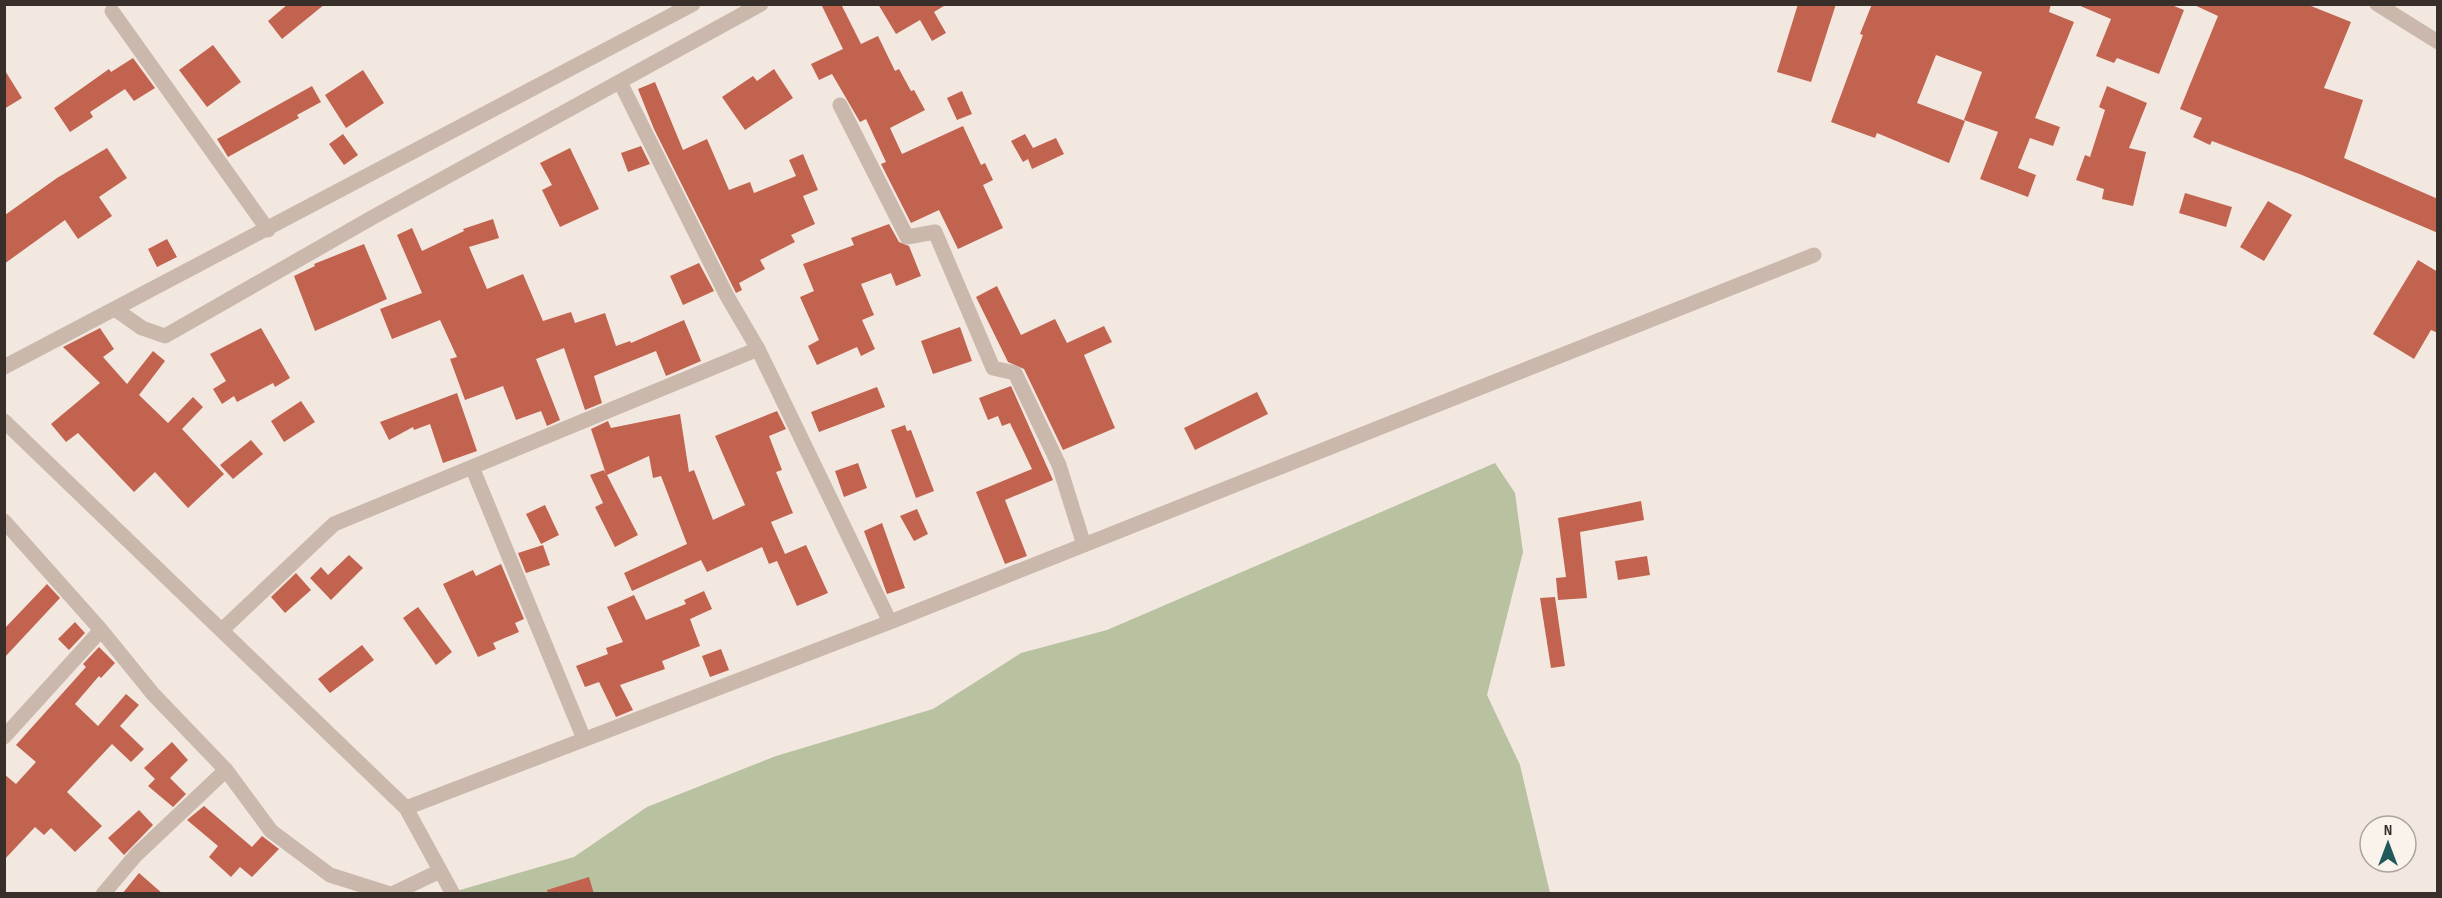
<svg xmlns="http://www.w3.org/2000/svg" width="2442" height="898" font-family="'Sofia Sans Condensed',sans-serif">
  <rect width="100%" height="100%" fill="#f2e8e0"/>
  <path fill="#b8c1a0" d="M 1495,463 L 1515,493 L 1523,552 L 1487,695 L 1520,765 L 1550,893 L 453,892 L 574,857 L 647,807 L 776,756 L 933,709 L 1021,653 L 1107,630 Z"/>
  <path fill="#c1634f" d="M 288,4 L 325,4 L 282,39 L 268,21 Z
    M 821,4 L 841,4 L 861,44 L 878,36 L 895,71 L 899,69 L 911,91 L 914,90 L 925,110 L 890,128 L 902,154 L 963,126 L 981,165 L 985,163 L 993,180 L 983,185 L 1003,228 L 958,249 L 939,210 L 911,223 L 881,164 L 886,162 L 866,119 L 860,122 L 832,74 L 819,80 L 811,64 L 843,49 Z
    M 878,4 L 947,4 L 934,12 L 946,33 L 932,41 L 920,20 L 896,34 Z
    M 1798,4 L 1836,4 L 1811,82 L 1777,72 Z
    M 1872,4 L 2051,4 L 2049,12 L 2074,22 L 2035,118 L 2060,127 L 2053,146 L 2030,138 L 2018,168 L 2036,175 L 2028,197 L 1980,179 L 1998,132 L 1964,120 L 1982,72 L 1936,55 L 1917,103 L 1965,121 L 1949,163 L 1877,133 L 1875,138 L 1831,122 L 1863,35 L 1860,34 Z
    M 2169,4 L 2184,10 L 2159,74 L 2117,58 L 2114,63 L 2096,56 L 2111,19 L 2078,5 Z
    M 2192,4 L 2306,4 L 2351,22 L 2324,88 L 2363,100 L 2344,158 L 2438,199 L 2438,233 L 2302,175 L 2212,141 L 2210,145 L 2193,137 L 2202,118 L 2180,109 L 2218,16 Z
    M 213,45 L 241,82 L 207,107 L 179,70 Z
    M 133,58 L 155,88 L 134,101 L 125,89 L 90,112 L 93,117 L 70,132 L 54,108 L 109,69 L 111,72 Z
    M 4,69 L 22,98 L 4,109 Z
    M 774,69 L 793,98 L 745,130 L 722,97 L 753,76 L 757,81 Z
    M 363,70 L 384,103 L 346,128 L 325,95 Z
    M 655,82 L 683,150 L 707,139 L 729,190 L 750,182 L 754,193 L 796,176 L 789,160 L 803,154 L 818,190 L 803,196 L 815,224 L 791,235 L 795,242 L 760,260 L 765,269 L 739,283 L 742,290 L 736,293 L 654,129 L 638,89 Z
    M 312,86 L 321,102 L 297,115 L 299,118 L 228,157 L 217,139 Z
    M 2107,86 L 2147,103 L 2129,148 L 2146,152 L 2133,206 L 2102,199 L 2104,189 L 2076,180 L 2085,155 L 2090,157 L 2105,110 L 2099,107 Z
    M 962,91 L 972,114 L 957,120 L 947,98 Z
    M 343,134 L 358,155 L 344,165 L 329,144 Z
    M 1025,134 L 1033,148 L 1056,138 L 1064,154 L 1032,169 L 1028,159 L 1023,162 L 1011,141 Z
    M 641,146 L 650,164 L 628,172 L 621,153 Z
    M 107,148 L 127,178 L 99,197 L 112,216 L 78,239 L 65,220 L 4,264 L 5,215 L 57,178 Z
    M 570,148 L 599,209 L 560,227 L 542,190 L 552,185 L 540,163 Z
    M 2185,193 L 2232,207 L 2226,227 L 2179,213 Z
    M 2268,201 L 2292,215 L 2264,261 L 2240,247 Z
    M 493,219 L 499,238 L 469,247 L 487,289 L 523,274 L 543,321 L 571,312 L 575,323 L 605,313 L 616,346 L 630,341 L 631,343 L 684,320 L 701,361 L 666,376 L 656,351 L 594,376 L 602,403 L 585,410 L 564,348 L 536,359 L 560,420 L 547,426 L 541,411 L 516,420 L 503,386 L 465,400 L 450,359 L 457,357 L 440,320 L 392,339 L 380,309 L 422,293 L 397,235 L 412,228 L 422,251 L 464,231 L 463,229 Z
    M 889,224 L 899,242 L 909,246 L 921,276 L 896,286 L 891,273 L 861,284 L 874,315 L 862,320 L 875,349 L 861,356 L 857,347 L 817,365 L 808,346 L 819,340 L 800,297 L 814,291 L 803,264 L 854,245 L 851,238 Z
    M 167,239 L 177,257 L 157,267 L 148,249 Z
    M 364,244 L 387,299 L 315,331 L 294,276 L 315,266 L 314,264 Z
    M 2418,260 L 2438,272 L 2438,333 L 2431,330 L 2414,359 L 2373,334 Z
    M 699,263 L 714,291 L 683,305 L 670,276 Z
    M 997,286 L 1021,335 L 1055,319 L 1067,343 L 1104,326 L 1112,342 L 1084,355 L 1115,428 L 1063,450 L 1024,369 L 1008,362 L 976,297 Z
    M 960,327 L 972,361 L 933,374 L 921,341 Z
    M 100,328 L 114,349 L 103,357 L 127,384 L 153,351 L 165,361 L 139,395 L 168,423 L 193,397 L 203,407 L 182,429 L 224,474 L 188,508 L 155,472 L 134,492 L 78,433 L 66,442 L 51,424 L 100,383 L 63,347 Z
    M 261,328 L 290,378 L 275,387 L 273,383 L 237,402 L 234,396 L 222,404 L 213,389 L 226,381 L 210,354 Z
    M 1011,386 L 1053,480 L 1005,500 L 1027,556 L 1005,564 L 976,492 L 1032,469 L 1010,423 L 1002,426 L 998,416 L 988,420 L 979,398 Z
    M 877,387 L 885,407 L 819,432 L 811,412 Z
    M 1257,392 L 1268,414 L 1195,450 L 1184,428 Z
    M 457,393 L 477,451 L 443,463 L 430,424 L 414,430 L 413,427 L 389,440 L 380,422 Z
    M 301,401 L 315,422 L 284,442 L 271,421 Z
    M 777,411 L 786,429 L 769,436 L 782,470 L 776,472 L 793,513 L 771,522 L 785,554 L 806,545 L 828,593 L 797,606 L 777,561 L 769,564 L 762,547 L 707,572 L 701,560 L 632,591 L 624,573 L 687,544 L 661,476 L 653,478 L 649,456 L 607,475 L 638,535 L 615,547 L 595,507 L 603,503 L 590,475 L 604,470 L 606,474 L 591,429 L 608,421 L 611,428 L 680,414 L 689,472 L 694,470 L 713,520 L 745,505 L 715,436 Z
    M 905,425 L 907,431 L 911,430 L 934,491 L 916,498 L 891,430 Z
    M 251,440 L 263,454 L 233,479 L 220,465 Z
    M 858,463 L 867,488 L 844,497 L 835,471 Z
    M 1641,501 L 1644,520 L 1580,532 L 1587,598 L 1558,600 L 1556,578 L 1566,577 L 1558,518 Z
    M 545,505 L 559,535 L 541,544 L 526,514 Z
    M 917,509 L 928,534 L 914,541 L 900,516 Z
    M 882,523 L 905,588 L 887,594 L 864,531 Z
    M 543,545 L 550,565 L 526,573 L 518,553 Z
    M 349,555 L 363,568 L 331,600 L 310,578 L 321,567 L 328,575 Z
    M 1647,556 L 1650,575 L 1618,580 L 1615,561 Z
    M 501,564 L 524,619 L 515,623 L 519,632 L 493,643 L 496,649 L 478,657 L 443,584 L 473,570 L 476,576 Z
    M 296,573 L 311,590 L 285,613 L 271,597 Z
    M 47,584 L 60,598 L 4,658 L 4,629 Z
    M 704,591 L 712,609 L 690,619 L 700,646 L 662,661 L 665,669 L 620,685 L 633,710 L 616,717 L 599,682 L 585,687 L 576,666 L 608,654 L 606,648 L 623,642 L 607,607 L 634,595 L 646,620 L 686,604 L 684,600 Z
    M 1555,597 L 1565,666 L 1551,668 L 1540,598 Z
    M 418,607 L 452,652 L 436,665 L 403,618 Z
    M 75,622 L 85,633 L 69,650 L 58,639 Z
    M 362,645 L 374,660 L 330,693 L 318,679 Z
    M 99,647 L 115,663 L 101,678 L 99,676 L 75,704 L 98,726 L 126,694 L 139,705 L 120,726 L 144,749 L 131,762 L 112,744 L 67,792 L 102,826 L 75,852 L 51,828 L 44,835 L 35,827 L 4,860 L 4,774 L 16,784 L 36,762 L 16,745 L 86,667 L 83,664 Z
    M 721,649 L 729,670 L 710,677 L 702,656 Z
    M 172,742 L 188,760 L 170,778 L 186,794 L 173,807 L 148,786 L 155,779 L 144,768 Z
    M 204,806 L 252,847 L 262,836 L 279,849 L 252,877 L 240,867 L 231,877 L 209,857 L 218,846 L 187,820 Z
    M 139,810 L 153,825 L 124,855 L 108,838 Z
    M 139,873 L 163,894 L 122,894 Z
    M 589,877 L 594,894 L 548,894 L 547,890 Z"/>
  <g fill="none" stroke-linecap="round" stroke-linejoin="round">
    <path stroke="#cab8ac" stroke-width="15" d="M 2377,4 L 2438,42
      M 112,11 L 268,230
      M 620,82 L 727,296 L 758,349 L 890,622
      M 840,105 L 907,237 L 935,232 L 993,368 L 1015,373 L 1059,465 L 1084,545
      M 115,309 L 142,328 L 165,336 L 375,216 L 761,4
      M 4,367 L 693,4
      M 4,421 L 406,808 L 453,894
      M 472,467 L 584,739
      M 4,521 L 101,630 L 153,694 L 226,770 L 271,831 L 330,875 L 390,894
      M 223,629 L 334,524 L 758,349
      M 4,737 L 101,630
      M 406,808 L 890,622 L 1814,255
      M 103,894 L 136,855 L 226,770
      M 392,894 L 440,871"/>
  </g>
  <rect width="2442" height="898" fill="none" stroke="#382e2a" stroke-width="12"/>
  <g transform="translate(2388 844)"><circle r="28" fill="#faf3ec" stroke="#aca49e" stroke-width="1.5"/>
  <path d="M0-4.5L10 22L0 15L-10 22Z" fill="#215859"/>
  <text y="-9" font-size="16" font-weight="bold" text-anchor="middle" fill="#382e2a">N</text>
  </g>
</svg>
